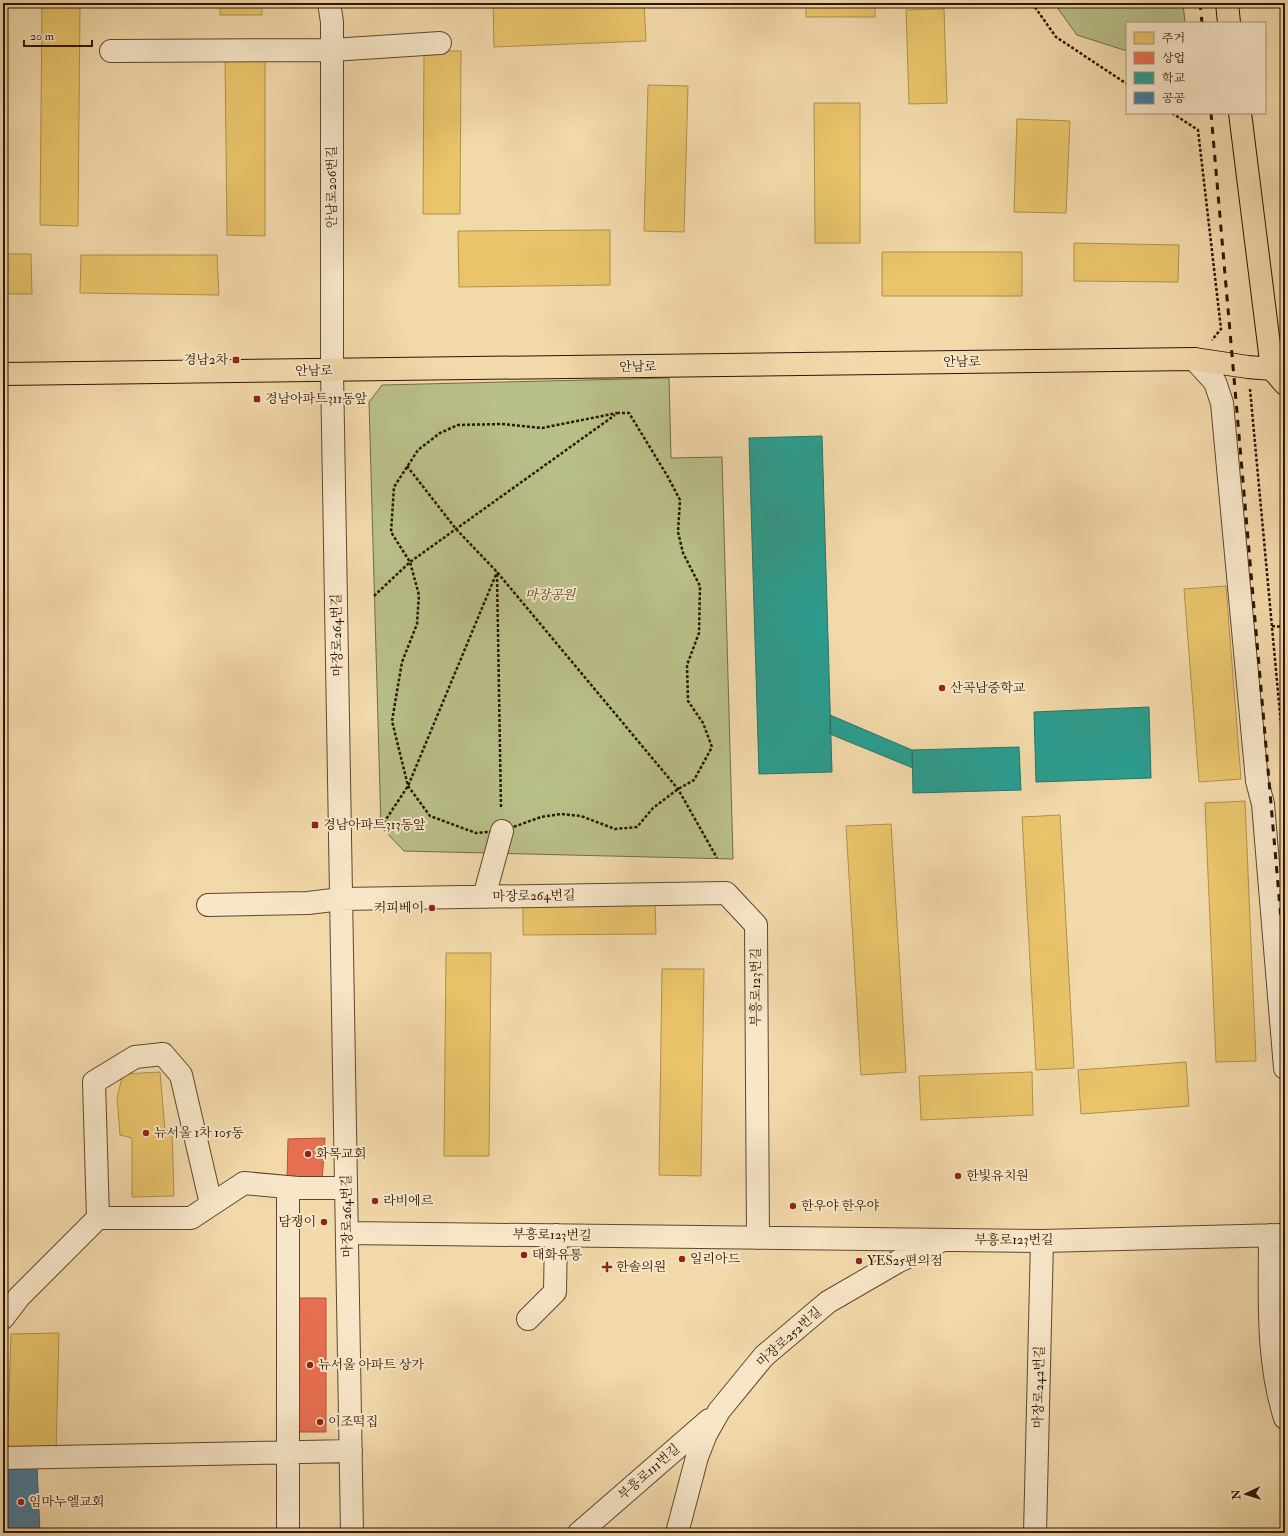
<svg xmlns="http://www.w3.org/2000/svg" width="1288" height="1536" font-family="'IM FELL Double Pica','Noto Serif KR',serif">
  <rect width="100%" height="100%" fill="#f2d9aa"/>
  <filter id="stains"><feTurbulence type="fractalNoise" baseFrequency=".005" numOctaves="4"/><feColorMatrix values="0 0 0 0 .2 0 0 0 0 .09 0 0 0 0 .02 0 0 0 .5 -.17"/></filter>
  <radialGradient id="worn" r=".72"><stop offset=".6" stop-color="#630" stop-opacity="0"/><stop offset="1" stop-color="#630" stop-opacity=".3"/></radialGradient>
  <path fill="#b9bf89" stroke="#746a46" d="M 1054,3 L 1183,3 L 1185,23 L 1127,23 L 1127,51 L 1077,35 Z
    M 669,378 L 671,458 L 722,457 L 733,859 L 404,851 L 381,827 L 369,402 L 382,385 Z"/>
  <path fill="#e9c46a" stroke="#b1904b" d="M 42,3 L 80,3 L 78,226 L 40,225 Z
    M 220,3 L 262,3 L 262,15 L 220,15 Z
    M 493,3 L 644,3 L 646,41 L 494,47 Z
    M 806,3 L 875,3 L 875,17 L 806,17 Z
    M 944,9 L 947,103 L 909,104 L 906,10 Z
    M 424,51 L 461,51 L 460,214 L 423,214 Z
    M 265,56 L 265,236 L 227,235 L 225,57 Z
    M 648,85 L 688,86 L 684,232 L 644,231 Z
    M 814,103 L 860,103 L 860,243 L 815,243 Z
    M 1017,119 L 1070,121 L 1066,213 L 1014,212 Z
    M 610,230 L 610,285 L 459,287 L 458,231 Z
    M 1074,243 L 1179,245 L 1178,282 L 1074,281 Z
    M 882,252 L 1022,252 L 1022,296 L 882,296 Z
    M 3,254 L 31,254 L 32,294 L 3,294 Z
    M 81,255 L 217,255 L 219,295 L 80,293 Z
    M 1226,586 L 1241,779 L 1199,782 L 1184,589 Z
    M 1245,801 L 1256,1061 L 1216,1062 L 1205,803 Z
    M 1060,815 L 1074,1068 L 1036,1070 L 1022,817 Z
    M 891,824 L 906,1072 L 861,1075 L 846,826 Z
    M 523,900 L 655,900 L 656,934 L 523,935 Z
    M 446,953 L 491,953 L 489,1156 L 444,1156 Z
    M 662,969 L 704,969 L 701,1176 L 659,1175 Z
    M 1186,1062 L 1189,1106 L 1081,1114 L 1078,1070 Z
    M 160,1072 L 165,1130 L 172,1131 L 174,1196 L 132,1197 L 132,1138 L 120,1135 L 117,1097 L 123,1074 Z
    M 1032,1072 L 1033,1115 L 921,1120 L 919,1076 Z
    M 59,1333 L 56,1452 L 7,1457 L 11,1334 Z"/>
  <path fill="#e76f51" stroke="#b05439" d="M 325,1138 L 322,1182 L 287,1181 L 288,1139 Z
    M 293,1298 L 326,1298 L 326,1432 L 294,1432 Z"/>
  <path fill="#2a9d8f" stroke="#2b7465" d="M 822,436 L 832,772 L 759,774 L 749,438 Z
    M 1149,707 L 1151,778 L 1036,782 L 1034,712 Z
    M 830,715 L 912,750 L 913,768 L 830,734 Z
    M 1019,747 L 1021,790 L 913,793 L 912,750 Z"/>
  <path fill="#457b9d" stroke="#3e5d6e" d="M 37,1466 L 40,1533 L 3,1533 L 3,1471 Z"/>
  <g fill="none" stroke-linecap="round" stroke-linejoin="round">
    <g stroke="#5f472c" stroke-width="24">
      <path id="minor" d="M 329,3 L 332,22 L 332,371 L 352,1533
        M 111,51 L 332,50 L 440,43
        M 1194,359 L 1215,382 L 1222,403 L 1257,781 L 1263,804 L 1285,1068
        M 484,897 L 502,831
        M 208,905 L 308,903 L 341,899 L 726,893 L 756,925 L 758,1238
        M 98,1218 L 94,1082 L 135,1057 L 163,1054 L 181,1075 L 211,1204
        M 347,1233 L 1042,1241 L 1285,1235
        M 1270,1235 C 1270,1295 1266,1359 1285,1418
        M 3,1318 L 19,1297 L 98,1218 L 191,1218 L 244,1183 L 298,1188 L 346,1188
        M 528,1319 L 555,1292 L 556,1235
        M 3,1458 L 351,1451
        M 288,1533 L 288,1187
        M 579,1533 L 709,1420
        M 677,1533 L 697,1457 L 706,1434 L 719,1411 L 764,1356 L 828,1302 L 897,1262 L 939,1242
        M 1035,1533 L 1042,1241"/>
    </g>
    <g stroke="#2e1602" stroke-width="24">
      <path id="major" d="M 1227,3 L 1229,23
        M 1240,113 L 1272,369
        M 1272,369 L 1285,384
        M 3,374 L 1194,359 L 1248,367 L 1272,369"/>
    </g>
    <path stroke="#2e1602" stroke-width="2.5" stroke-dasharray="3 2" stroke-linecap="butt" d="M 1032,3 L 1056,37 L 1127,84
      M 1172,113 L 1198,130 L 1221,329 L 1212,340
      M 1250,389 L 1285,768
      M 617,413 L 629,413 L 668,477 L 680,500 L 678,532 L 683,553 L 700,586 L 699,633 L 687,665 L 688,701 L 703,723 L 712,747 L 694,780 L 678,789 L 653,808 L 637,827 L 615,829 L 581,816 L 561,814 L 541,817 L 502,831 L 476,833 L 430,816 L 408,786 L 392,721 L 402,662 L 417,624 L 419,595 L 410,562 L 391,532 L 394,487 L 418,450 L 440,433 L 458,425 L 502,424 L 542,428 Z
      M 407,466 L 456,529 L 497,572 L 678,789 L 717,858
      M 497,574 L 501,809
      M 374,596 L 410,562 L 615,415
      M 1272,626 L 1285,627
      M 381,827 L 408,786 L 497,572"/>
    <use href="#minor" stroke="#f7e6c8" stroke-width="22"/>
    <use href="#major" stroke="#f2d9aa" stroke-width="22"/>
    <path stroke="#2e1602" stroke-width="3" stroke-dasharray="7 7" stroke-linecap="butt" d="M 1200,3 L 1202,23
      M 1211,113 L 1285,965"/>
  </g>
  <g fill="#8f2418" stroke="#f7e6c8" stroke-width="1.5">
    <rect x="232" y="356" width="8" height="8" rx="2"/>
    <rect x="253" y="395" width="8" height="8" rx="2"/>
    <circle cx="942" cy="688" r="4"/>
    <rect x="311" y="821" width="8" height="8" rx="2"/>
    <circle cx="432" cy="908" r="4"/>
    <circle cx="146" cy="1133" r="4"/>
    <circle cx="308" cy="1154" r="4"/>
    <circle cx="958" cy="1176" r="4"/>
    <circle cx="375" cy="1201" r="4"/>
    <circle cx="793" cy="1206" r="4"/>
    <circle cx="324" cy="1222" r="4"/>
    <circle cx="524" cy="1255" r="4"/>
    <circle cx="682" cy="1259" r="4"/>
    <circle cx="859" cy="1261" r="4"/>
    <path d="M605 1261h4v4h4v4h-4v4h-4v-4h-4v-4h4z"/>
    <circle cx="310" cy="1365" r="4"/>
    <circle cx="320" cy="1422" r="4"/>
    <circle cx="21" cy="1502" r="4"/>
  </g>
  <g text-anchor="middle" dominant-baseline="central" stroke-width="4" stroke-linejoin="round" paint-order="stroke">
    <g font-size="13" fill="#2e1602" stroke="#f7e6c8">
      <text transform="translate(332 187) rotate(-90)">안남로206번길</text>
      <text transform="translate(962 362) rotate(-1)">안남로</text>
      <text transform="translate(638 367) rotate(-1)">안남로</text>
      <text transform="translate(314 371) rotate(-1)">안남로</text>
      <text transform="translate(337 635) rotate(-91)">마장로264번길</text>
      <text transform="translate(534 896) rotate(-1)">마장로264번길</text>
      <text transform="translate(756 987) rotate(-90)">부흥로123번길</text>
      <text transform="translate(347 1216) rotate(-91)">마장로264번길</text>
      <text transform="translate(552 1235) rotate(1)">부흥로123번길</text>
      <text x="1014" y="1240">부흥로123번길</text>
      <text transform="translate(789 1337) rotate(-42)">마장로252번길</text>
      <text transform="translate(1039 1387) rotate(-89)">마장로242번길</text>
      <text transform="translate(649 1472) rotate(-41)">부흥로111번길</text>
    </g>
    <g font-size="13" fill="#2e1602" stroke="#f7e6c8" text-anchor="start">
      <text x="228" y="360" text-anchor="end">경남2차</text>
      <text x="265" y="399">경남아파트311동앞</text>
      <text x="950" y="688">산곡남중학교</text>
      <text x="323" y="825">경남아파트313동앞</text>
      <text x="424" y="908" text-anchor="end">커피베이</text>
      <text x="154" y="1133">뉴서울 1차 105동</text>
      <text x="316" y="1154">화목교회</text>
      <text x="966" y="1176">한빛유치원</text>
      <text x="383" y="1201">라비에르</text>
      <text x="801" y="1206">한우야 한우야</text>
      <text x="316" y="1222" text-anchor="end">담쟁이</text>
      <text x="532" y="1255">태화유통</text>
      <text x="690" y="1259">일리아드</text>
      <text x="867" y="1261">YES25편의점</text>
      <text x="616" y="1267">한솔의원</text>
      <text x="318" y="1365">뉴서울 아파트 상가</text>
      <text x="328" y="1422">이조떡집</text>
      <text x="29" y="1502">임마누엘교회</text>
    </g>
    <g font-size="13" font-style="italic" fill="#58492a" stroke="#f7e6c8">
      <text x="550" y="595">마장공원</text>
    </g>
  </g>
  <rect width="1288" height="1536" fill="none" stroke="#f2d9aa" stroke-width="16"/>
  <rect x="4" y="4" width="1280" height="1528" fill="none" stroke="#2e1602" stroke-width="2"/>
  <rect x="8" y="8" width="1272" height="1520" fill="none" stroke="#2e1602"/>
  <rect x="1126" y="22" width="140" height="92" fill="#f7e6c8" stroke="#a79379"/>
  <rect x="1134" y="32" width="20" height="12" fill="#e9c46a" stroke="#a79379"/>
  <text x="1162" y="42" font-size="12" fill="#2e1602">주거</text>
  <rect x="1134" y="52" width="20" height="12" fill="#e76f51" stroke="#a79379"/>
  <text x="1162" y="62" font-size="12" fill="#2e1602">상업</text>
  <rect x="1134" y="72" width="20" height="12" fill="#2a9d8f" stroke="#a79379"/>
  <text x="1162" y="82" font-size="12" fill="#2e1602">학교</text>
  <rect x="1134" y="92" width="20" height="12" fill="#457b9d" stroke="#a79379"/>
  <text x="1162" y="102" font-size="12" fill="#2e1602">공공</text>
  <g transform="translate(1246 1494) rotate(266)" stroke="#f7e6c8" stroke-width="3" paint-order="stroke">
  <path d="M0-3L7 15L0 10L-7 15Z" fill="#2e1602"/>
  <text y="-6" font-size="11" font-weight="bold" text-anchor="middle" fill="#2e1602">N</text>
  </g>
  <path d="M24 40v6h68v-6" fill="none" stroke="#2e1602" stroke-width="2"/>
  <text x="30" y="40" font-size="12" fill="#2e1602" stroke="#f7e6c8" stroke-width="3" paint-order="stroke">20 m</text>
  <rect width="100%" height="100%" filter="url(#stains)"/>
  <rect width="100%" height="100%" fill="url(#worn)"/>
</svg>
